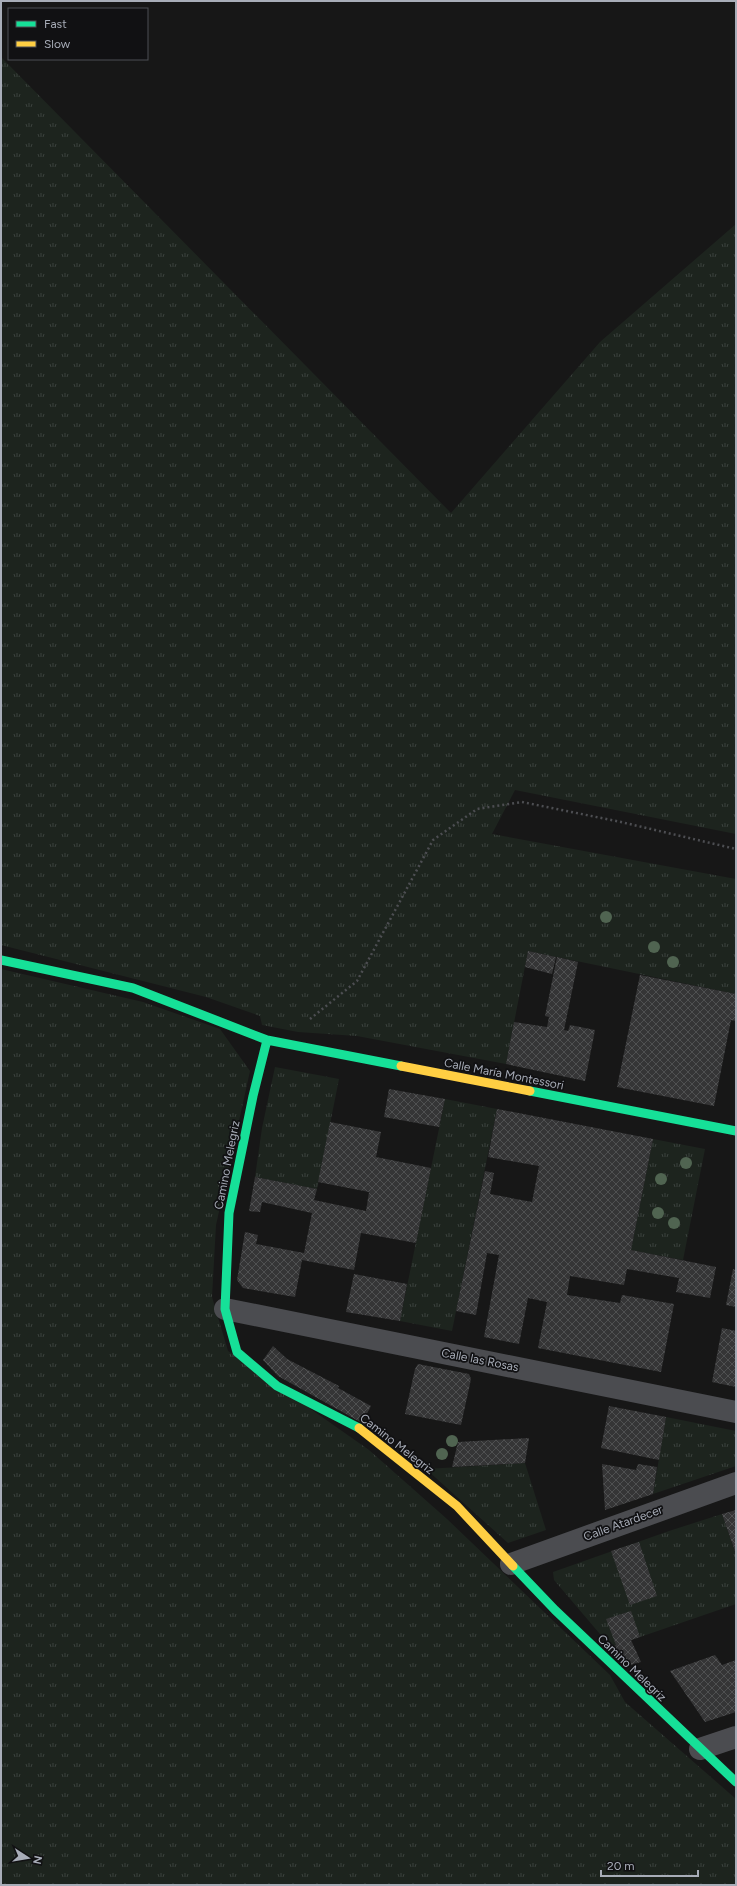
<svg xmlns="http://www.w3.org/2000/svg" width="737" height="1886" font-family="Figtree,sans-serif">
  <defs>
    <pattern id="grass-tufts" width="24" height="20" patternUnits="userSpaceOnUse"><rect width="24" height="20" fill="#1d241e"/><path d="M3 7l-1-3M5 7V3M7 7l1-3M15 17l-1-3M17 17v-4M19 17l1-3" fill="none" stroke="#3b413d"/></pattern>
    <pattern id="building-cross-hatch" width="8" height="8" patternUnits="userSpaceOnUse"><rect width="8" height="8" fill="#353536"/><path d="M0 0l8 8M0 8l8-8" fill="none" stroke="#4f5051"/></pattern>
  </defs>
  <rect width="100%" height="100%" fill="#171717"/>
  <path fill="url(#grass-tufts)" d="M 1,57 L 451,513 L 600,342 L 736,224 L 736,834 L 515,790 L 492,834 L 736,879 L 736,994 L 528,951 L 506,1064 L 357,1036 L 298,1032 L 262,1025 L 260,1016 L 206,997 L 1,945 Z
    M 1,969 L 143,1002 L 220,1029 L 250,1071 L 216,1225 L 212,1297 L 228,1351 L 369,1450 L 447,1519 L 610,1675 L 625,1702 L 736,1799 L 736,1885 L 1,1885 Z
    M 275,1067 L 339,1079 L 317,1189 L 255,1177 L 262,1128 Z
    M 445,1099 L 497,1109 L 452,1331 L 400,1321 Z
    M 653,1139 L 705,1149 L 683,1260 L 631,1250 Z
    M 666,1417 L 736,1431 L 736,1466 L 653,1494 Z
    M 525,1463 L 546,1530 L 508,1543 L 426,1469 Z
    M 722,1514 L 736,1555 L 736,1604 L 611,1647 L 554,1580 L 553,1572 L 669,1531 Z"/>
  <path fill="url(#building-cross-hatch)" d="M 528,951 L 556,957 L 552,974 L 525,967 Z
    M 557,957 L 578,962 L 564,1030 L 568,1031 L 570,1025 L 595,1030 L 585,1081 L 506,1064 L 514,1022 L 547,1027 L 549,1017 L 545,1016 Z
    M 640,975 L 736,994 L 736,1021 L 731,1020 L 714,1106 L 617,1087 Z
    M 389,1089 L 445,1099 L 439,1127 L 384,1117 Z
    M 497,1109 L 653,1139 L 631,1250 L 716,1267 L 710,1298 L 676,1292 L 679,1278 L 627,1269 L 624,1285 L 570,1276 L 567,1295 L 620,1303 L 622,1295 L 674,1304 L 661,1372 L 538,1348 L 547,1302 L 528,1298 L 519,1344 L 484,1337 L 499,1255 L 487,1253 L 476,1315 L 456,1311 L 485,1171 L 494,1173 L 490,1194 L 532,1202 L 539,1166 L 488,1157 Z
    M 330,1122 L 381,1132 L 376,1157 L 431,1168 L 416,1243 L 361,1233 L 354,1270 L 302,1260 L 295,1297 L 243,1288 L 237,1280 L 245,1232 L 258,1235 L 256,1244 L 304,1253 L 312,1213 L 262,1202 L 260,1212 L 249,1211 L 255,1177 L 317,1189 L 314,1200 L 366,1211 L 369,1192 L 318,1182 Z
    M 733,1269 L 736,1270 L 736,1307 L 726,1305 Z
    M 354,1274 L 407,1284 L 400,1321 L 346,1312 Z
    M 722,1328 L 736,1331 L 736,1387 L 712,1382 Z
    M 273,1346 L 287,1359 L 339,1386 L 338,1388 L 371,1406 L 362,1423 L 278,1376 L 263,1360 Z
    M 418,1364 L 469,1374 L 471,1379 L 461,1425 L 405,1414 L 415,1369 Z
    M 609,1406 L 666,1417 L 659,1460 L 601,1448 Z
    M 529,1438 L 525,1463 L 452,1467 L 458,1442 Z
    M 602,1464 L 636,1470 L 638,1464 L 657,1467 L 653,1494 L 605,1510 Z
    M 736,1510 L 736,1554 L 722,1514 Z
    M 639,1542 L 657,1596 L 630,1605 L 611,1551 Z
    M 631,1611 L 640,1637 L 631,1640 L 641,1662 L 630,1665 L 611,1647 L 616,1645 L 606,1619 Z
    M 715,1655 L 722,1665 L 736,1660 L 736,1712 L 705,1722 L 670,1671 Z"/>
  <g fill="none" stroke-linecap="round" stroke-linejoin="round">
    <path stroke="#4d4e52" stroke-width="2.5" stroke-dasharray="2 3" stroke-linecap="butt" d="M 310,1019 L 357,981 L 433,840 L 477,809 L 522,802 L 621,822 L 736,849"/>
    <path stroke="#4b4c50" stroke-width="22" d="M 225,1309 L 736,1412
      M 511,1564 L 736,1483
      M 700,1749 L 736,1737"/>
    <path stroke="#16e098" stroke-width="9" d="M 1,960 L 133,988 L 267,1040 L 401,1066
      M 267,1040 L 253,1096 L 229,1213 L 225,1309 L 237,1352 L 277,1386 L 359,1428
      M 530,1091 L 736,1131
      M 513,1566 L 555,1610 L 736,1782"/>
    <path stroke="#ffcf43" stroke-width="9" d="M 401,1066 L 530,1091
      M 359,1428 L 457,1506 L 513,1566"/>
  </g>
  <g fill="#506451">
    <circle cx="606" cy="917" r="6"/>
    <circle cx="654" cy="947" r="6"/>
    <circle cx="673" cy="962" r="6"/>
    <circle cx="686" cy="1163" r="6"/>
    <circle cx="661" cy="1179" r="6"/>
    <circle cx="658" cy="1213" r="6"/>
    <circle cx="674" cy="1223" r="6"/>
    <circle cx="452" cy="1441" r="6"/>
    <circle cx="442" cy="1454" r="6"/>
  </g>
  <g text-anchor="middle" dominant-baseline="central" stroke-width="3.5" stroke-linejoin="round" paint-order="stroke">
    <g font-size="12" fill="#a8adb8" stroke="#111113">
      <text transform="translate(504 1074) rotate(11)">Calle María Montessori</text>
      <text transform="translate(227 1165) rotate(-79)">Camino Melegriz</text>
      <text transform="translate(480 1360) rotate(11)">Calle las Rosas</text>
      <text transform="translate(397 1444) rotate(38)">Camino Melegriz</text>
      <text transform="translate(623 1523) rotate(-20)">Calle Atardecer</text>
      <text transform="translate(632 1668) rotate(44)">Camino Melegriz</text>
    </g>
  </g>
  <rect width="737" height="1886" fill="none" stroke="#a8adb8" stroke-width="4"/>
  <rect x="8" y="8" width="140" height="52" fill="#111113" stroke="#4d4f55"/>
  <rect x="16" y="21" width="20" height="6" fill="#16e098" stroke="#4d4f55"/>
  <text x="44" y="28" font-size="12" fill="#a8adb8">Fast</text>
  <rect x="16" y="41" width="20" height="6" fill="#ffcf43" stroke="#4d4f55"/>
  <text x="44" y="48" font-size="12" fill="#a8adb8">Slow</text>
  <g transform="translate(28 1858) rotate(102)" stroke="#111113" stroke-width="3" paint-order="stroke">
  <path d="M0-3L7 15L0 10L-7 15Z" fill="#a8adb8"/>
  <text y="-6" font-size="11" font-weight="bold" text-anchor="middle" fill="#a8adb8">N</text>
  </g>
  <path d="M601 1870v6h97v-6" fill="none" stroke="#a8adb8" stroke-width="2"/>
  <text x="607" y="1870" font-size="12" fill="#a8adb8" stroke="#111113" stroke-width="3" paint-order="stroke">20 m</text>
</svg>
